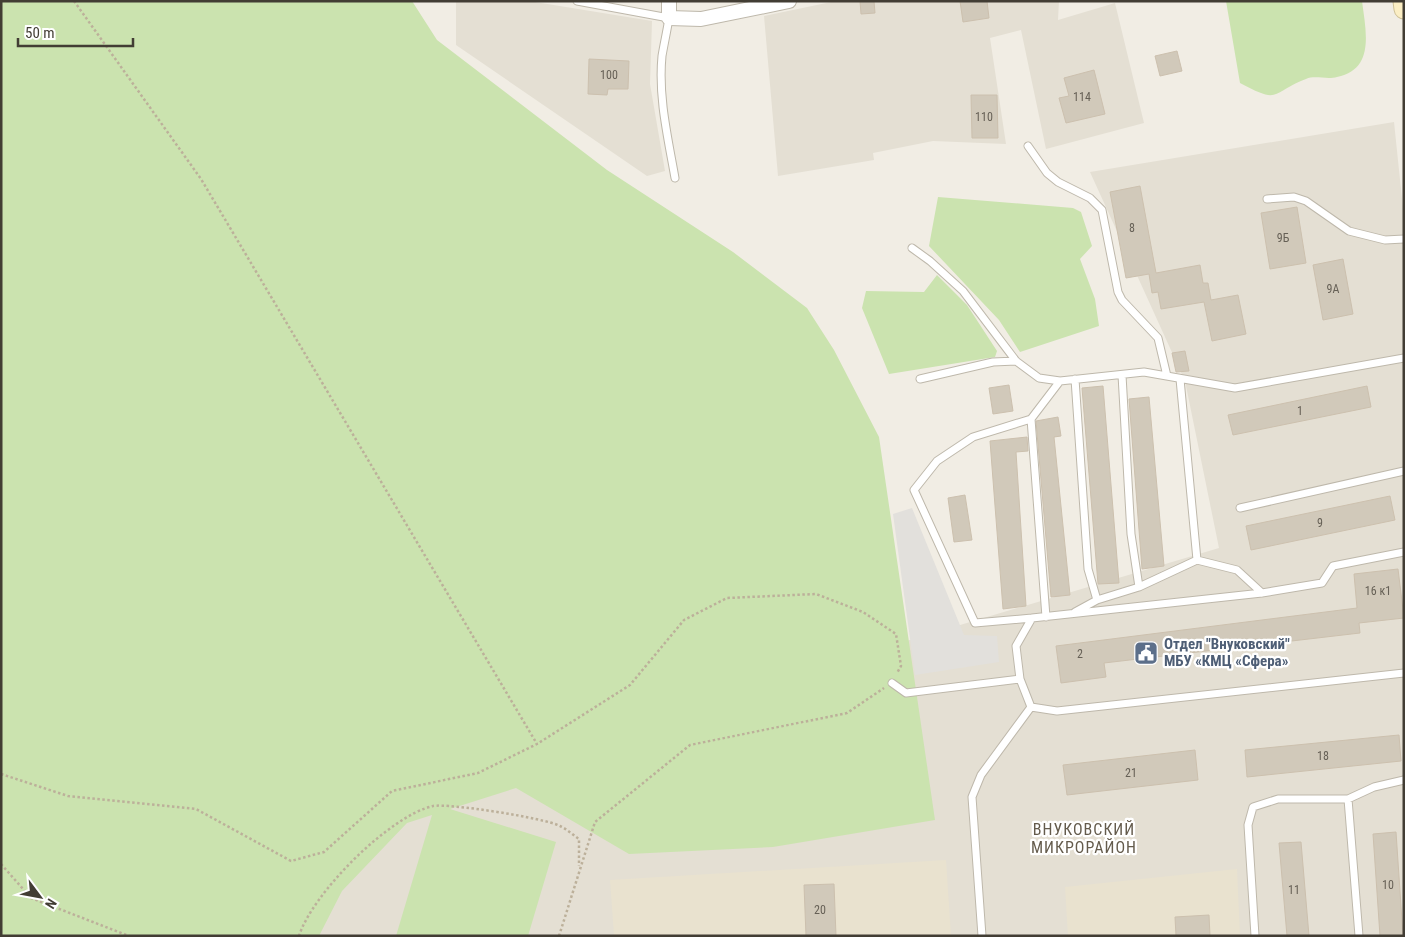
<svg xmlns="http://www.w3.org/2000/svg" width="1405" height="937" font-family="'Roboto Condensed',sans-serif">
  <rect width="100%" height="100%" fill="#f1ede4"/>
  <path fill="#e4dfd3" d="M 456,1 L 529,1 L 652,21 L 650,84 L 665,171 L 647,176 L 456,45 Z
    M 836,1 L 1059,1 L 1058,20 L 1115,3 L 1144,123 L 1046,149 L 1021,30 L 990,38 L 1006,144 L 933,141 L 873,153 L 874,160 L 778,176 L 764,16 Z
    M 1394,122 L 1404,218 L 1404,936 L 309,936 L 392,794 L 1219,548 L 1185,381 L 1090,172 Z"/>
  <path fill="#e9e2cf" d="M 946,860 L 951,936 L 614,936 L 610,880 Z
    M 1237,869 L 1240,936 L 1068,936 L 1065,887 Z"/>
  <path fill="#cbe3af" d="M 1,1 L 412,1 L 437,40 L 607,170 L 733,252 L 807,308 L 834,350 L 879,437 L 935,820 L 773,847 L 629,854 L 516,788 L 450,809 L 556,842 L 528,936 L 396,936 L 432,815 L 407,823 L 342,891 L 319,936 L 1,936 Z
    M 1226,1 L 1362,1 C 1366,32 1375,69 1337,77 C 1327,80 1315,75 1306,79 C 1270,93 1281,105 1240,83 Z
    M 938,197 L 1073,208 L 1081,212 L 1092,246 L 1080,259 L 1095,299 L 1099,326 L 1020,352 L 999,320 L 929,246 Z
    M 937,275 L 967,305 L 997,351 L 995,357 L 889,374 L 862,308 L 866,291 L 924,292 Z"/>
  <path fill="#e2e0dc" d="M 912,508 L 964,635 L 997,636 L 999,662 L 915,675 L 893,514 Z"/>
  <path fill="#d1c9ba" stroke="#ccc0ae" d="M 860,1 L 874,1 L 875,13 L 861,14 Z
    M 960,1 L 987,1 L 989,18 L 963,22 Z
    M 1177,51 L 1182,71 L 1160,76 L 1155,56 Z
    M 589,59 L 629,61 L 628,89 L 608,89 L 607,95 L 588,94 Z
    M 1094,70 L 1105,114 L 1066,123 L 1059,98 L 1069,96 L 1064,78 Z
    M 971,95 L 997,95 L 998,138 L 972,138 Z
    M 1140,186 L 1156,273 L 1200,265 L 1203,283 L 1208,283 L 1211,300 L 1238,295 L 1246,334 L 1212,341 L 1204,302 L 1161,309 L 1158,292 L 1152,293 L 1149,274 L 1126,278 L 1110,192 Z
    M 1297,207 L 1306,263 L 1270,269 L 1261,213 Z
    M 1343,259 L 1353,314 L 1323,320 L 1313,265 Z
    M 1185,351 L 1189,371 L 1176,372 L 1172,353 Z
    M 1009,385 L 1013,411 L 993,414 L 989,388 Z
    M 1103,386 L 1119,583 L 1098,584 L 1082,388 Z
    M 1367,386 L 1371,407 L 1233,435 L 1228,415 Z
    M 1149,397 L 1164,566 L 1142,569 L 1129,399 Z
    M 1058,417 L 1061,436 L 1054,437 L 1070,595 L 1051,597 L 1036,421 Z
    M 1027,437 L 1028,451 L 1016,452 L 1026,606 L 1003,609 L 990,441 Z
    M 965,495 L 972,540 L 954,542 L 948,498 Z
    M 1390,496 L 1395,520 L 1251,550 L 1246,526 Z
    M 1398,569 L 1404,618 L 1359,623 L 1360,633 L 1104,663 L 1106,677 L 1061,683 L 1056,646 L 1357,608 L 1354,574 Z
    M 1399,735 L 1401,761 L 1247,777 L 1245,750 Z
    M 1195,750 L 1198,780 L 1067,795 L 1063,765 Z
    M 1396,832 L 1403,936 L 1380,936 L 1373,834 Z
    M 1301,842 L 1309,936 L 1287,936 L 1279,843 Z
    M 834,884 L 836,936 L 806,936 L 804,885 Z
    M 1209,915 L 1210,936 L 1176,936 L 1175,917 Z"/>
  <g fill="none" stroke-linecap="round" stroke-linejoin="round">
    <g stroke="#beb8ab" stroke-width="9">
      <path id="lane" d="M 577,1 L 669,18 C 667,31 664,44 662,56 C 658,97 668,138 675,178
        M 1028,146 L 1047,173 L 1058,182 L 1090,198 L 1102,210 L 1118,292 L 1122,300 L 1158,338 L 1167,376
        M 1267,199 L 1294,197 L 1306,201 L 1349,231 L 1385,240 L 1404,239
        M 912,248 L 930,261 L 963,291 L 1016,361 L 1039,378 L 1060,381
        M 1122,375 L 1131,534 L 1139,587
        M 920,379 L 993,362 L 1016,361
        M 1075,379 L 1088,569 L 1097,600
        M 1031,419 L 1046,617
        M 1240,508 L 1404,471
        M 1197,560 L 1237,570 L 1262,593
        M 1075,612 L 1097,600 L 1139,587 L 1197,560 L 1180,379
        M 1032,618 L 975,623 L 914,490 L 937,461 L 973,437 L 1031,419 L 1060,381 L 1144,372 L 1235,388 L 1404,358
        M 1020,679 L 1016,646 L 1032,618 L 1262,593 L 1322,583 L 1333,566 L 1404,552
        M 892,683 L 906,693 L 1020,679 L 1031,707 L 1057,711 L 1404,673
        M 1348,799 L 1374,787 L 1404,780
        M 982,936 L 972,797 L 981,775 L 1031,707
        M 1255,936 L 1248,825 L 1253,807 L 1278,799 L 1348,799 L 1359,936"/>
    </g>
    <g stroke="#beb8ab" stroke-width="16">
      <path id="street" d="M 669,1 L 669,18 L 701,19 L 789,1"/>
    </g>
    <g stroke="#cec096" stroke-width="21">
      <path id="secondary" d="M 1403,1 L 1404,9"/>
    </g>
    <path stroke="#bcb09a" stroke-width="2.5" stroke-dasharray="2.5 2.5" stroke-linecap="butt" d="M 74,1 L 201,179 L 537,744
      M 1,774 L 68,796 L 196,809 L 291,861 L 324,852 L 392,791 L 478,773 L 537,744 L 630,685 L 684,620 L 727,598 L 816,594 L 863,612 L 896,634 L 901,666 L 897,673
      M 1,864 L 31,898 L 129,936
      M 299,936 C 312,894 389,816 433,806 C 449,803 545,818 560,826 C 567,829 573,835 579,839 L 579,866
      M 559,936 L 595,822 L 690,745 L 847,713 L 884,688"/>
    <use href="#lane" stroke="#fff" stroke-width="7"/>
    <use href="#street" stroke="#fff" stroke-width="14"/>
    <use href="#secondary" stroke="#fbeec4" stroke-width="19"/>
  </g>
  <defs>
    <g id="civic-square" transform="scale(1.25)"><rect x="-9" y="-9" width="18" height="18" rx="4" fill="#5c6f8a" stroke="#fff"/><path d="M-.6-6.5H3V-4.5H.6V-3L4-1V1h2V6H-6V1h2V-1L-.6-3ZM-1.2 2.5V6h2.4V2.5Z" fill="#fff"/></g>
  </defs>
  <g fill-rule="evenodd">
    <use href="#civic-square" x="1146" y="653"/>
  </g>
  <g text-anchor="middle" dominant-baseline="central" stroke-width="4.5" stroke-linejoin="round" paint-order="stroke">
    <g font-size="12" fill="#666056">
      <text x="609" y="75">100</text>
      <text x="1082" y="97">114</text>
      <text x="984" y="117">110</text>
      <text x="1132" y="228">8</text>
      <text x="1283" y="238">9Б</text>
      <text x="1333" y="289">9А</text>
      <text x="1300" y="411">1</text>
      <text x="1320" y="523">9</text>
      <text x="1378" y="591">16 к1</text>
      <text x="1080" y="654">2</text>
      <text x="1323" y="756">18</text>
      <text x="1131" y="773">21</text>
      <text x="1388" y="885">10</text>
      <text x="1294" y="890">11</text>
      <text x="820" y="910">20</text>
    </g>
    <g font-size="15" font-weight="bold" fill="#4e5e75" stroke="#fff" text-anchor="start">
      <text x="1164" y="644">Отдел "Внуковский"<tspan x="1164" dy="17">МБУ «КМЦ «Сфера»</tspan></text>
    </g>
    <g font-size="16" letter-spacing="1" fill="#645b4c" stroke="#fff">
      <text x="1084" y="829">ВНУКОВСКИЙ<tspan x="1084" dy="18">МИКРОРАЙОН</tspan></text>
    </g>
  </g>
  <rect width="1405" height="937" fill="none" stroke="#423d34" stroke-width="5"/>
  <g transform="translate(40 897) rotate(122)" stroke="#ffffff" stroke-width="4" paint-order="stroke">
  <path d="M0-4L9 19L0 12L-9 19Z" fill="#423d34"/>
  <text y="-8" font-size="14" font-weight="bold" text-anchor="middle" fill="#423d34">N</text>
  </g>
  <path d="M18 38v8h115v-8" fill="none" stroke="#423d34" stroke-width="2.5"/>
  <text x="25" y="38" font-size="15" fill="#423d34" stroke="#ffffff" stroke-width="4" paint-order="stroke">50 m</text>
</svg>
